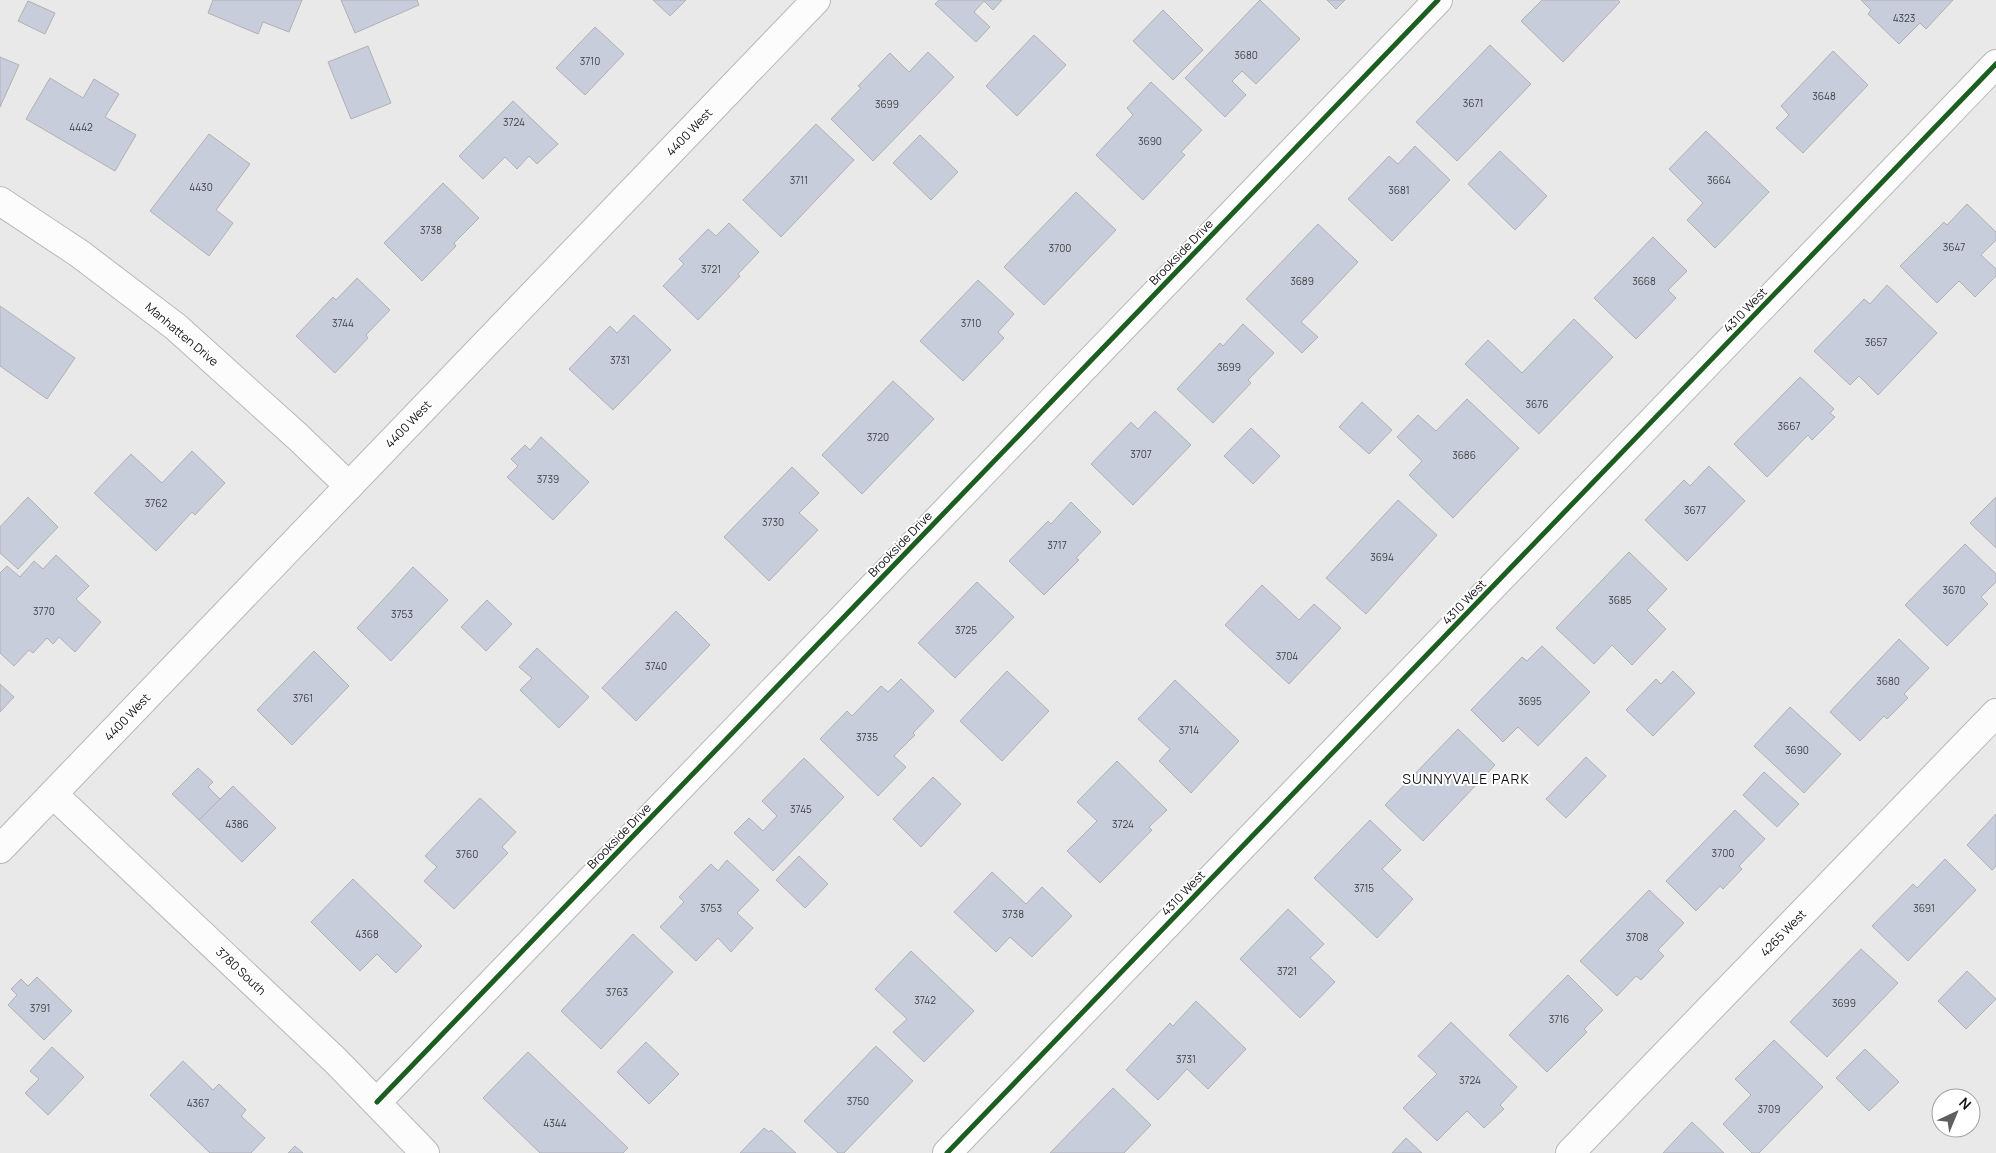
<svg xmlns="http://www.w3.org/2000/svg" width="1996" height="1153" font-family="Manrope,sans-serif">
  <rect width="100%" height="100%" fill="#e9e9ea"/>
  <path fill="#c7cddb" stroke="#b1b1b2" d="M 213,0 L 302,0 L 289,32 L 263,22 L 258,34 L 208,13 Z
    M 341,0 L 417,0 L 419,5 L 355,33 Z
    M 653,0 L 686,0 L 670,16 Z
    M 939,0 L 1002,0 L 993,10 L 984,1 L 974,12 L 990,27 L 976,42 L 935,4 Z
    M 1260,0 L 1300,39 L 1256,84 L 1242,71 L 1232,81 L 1246,95 L 1225,117 L 1185,78 Z
    M 1327,0 L 1345,0 L 1336,9 Z
    M 1542,0 L 1618,0 L 1620,2 L 1563,62 L 1521,21 Z
    M 1861,0 L 1953,0 L 1926,29 L 1920,23 L 1899,44 L 1868,14 L 1871,10 Z
    M 28,1 L 55,13 L 45,34 L 18,21 Z
    M 1163,10 L 1203,50 L 1173,80 L 1133,41 Z
    M 595,27 L 624,54 L 585,95 L 556,68 Z
    M 1034,35 L 1066,65 L 1017,116 L 986,86 Z
    M 1490,45 L 1531,84 L 1457,161 L 1416,122 Z
    M 368,46 L 391,103 L 351,119 L 328,62 Z
    M 1833,51 L 1868,85 L 1803,153 L 1776,128 L 1789,115 L 1781,106 Z
    M 928,52 L 954,77 L 873,161 L 831,119 L 861,88 L 858,86 L 890,53 L 909,72 Z
    M 0,57 L 19,65 L 0,107 Z
    M 50,78 L 83,98 L 94,79 L 119,94 L 105,117 L 136,135 L 115,171 L 26,119 Z
    M 1151,82 L 1202,130 L 1181,152 L 1185,155 L 1143,200 L 1096,155 L 1133,115 L 1127,108 Z
    M 513,101 L 558,144 L 537,164 L 529,156 L 517,169 L 505,157 L 483,179 L 459,156 Z
    M 816,124 L 854,160 L 781,237 L 743,200 Z
    M 1706,131 L 1769,192 L 1715,248 L 1687,220 L 1703,203 L 1669,169 Z
    M 209,134 L 250,164 L 216,210 L 233,223 L 209,256 L 150,211 Z
    M 920,135 L 958,172 L 931,200 L 893,163 Z
    M 1415,146 L 1450,180 L 1392,241 L 1348,199 L 1389,156 L 1398,164 Z
    M 1500,151 L 1547,196 L 1515,230 L 1468,184 Z
    M 443,183 L 479,218 L 454,243 L 456,246 L 422,281 L 384,243 Z
    M 1076,192 L 1116,230 L 1044,305 L 1004,267 Z
    M 1967,204 L 1996,232 L 1996,240 L 1981,255 L 1996,269 L 1996,276 L 1975,297 L 1959,281 L 1937,303 L 1900,266 L 1944,222 L 1947,225 Z
    M 729,223 L 759,252 L 738,274 L 740,276 L 698,320 L 663,286 L 684,264 L 679,259 L 708,229 L 716,236 Z
    M 1318,224 L 1358,262 L 1301,322 L 1318,337 L 1302,353 L 1246,299 Z
    M 1653,237 L 1687,271 L 1668,290 L 1676,298 L 1636,339 L 1594,298 Z
    M 357,278 L 390,310 L 366,335 L 368,338 L 335,373 L 296,336 L 333,297 L 336,300 Z
    M 978,280 L 1014,314 L 998,332 L 1004,338 L 963,381 L 920,341 Z
    M 1887,285 L 1937,333 L 1878,395 L 1859,376 L 1850,385 L 1814,351 L 1864,299 L 1870,304 Z
    M 0,306 L 75,358 L 47,399 L 0,366 Z
    M 634,315 L 671,350 L 613,410 L 569,369 L 610,326 L 617,333 Z
    M 1574,319 L 1613,357 L 1539,434 L 1465,364 L 1488,340 L 1522,373 Z
    M 1243,324 L 1274,353 L 1248,380 L 1251,383 L 1213,423 L 1177,389 L 1220,343 L 1223,346 Z
    M 1800,377 L 1834,409 L 1830,413 L 1835,417 L 1812,440 L 1808,435 L 1767,477 L 1734,444 Z
    M 893,381 L 934,419 L 862,494 L 822,455 Z
    M 1467,399 L 1519,448 L 1453,518 L 1409,475 L 1422,461 L 1397,437 L 1418,415 L 1436,431 Z
    M 1362,402 L 1392,430 L 1369,454 L 1339,427 Z
    M 1155,411 L 1191,445 L 1133,505 L 1091,464 L 1131,422 L 1138,429 Z
    M 1251,428 L 1280,456 L 1253,484 L 1224,456 Z
    M 541,437 L 589,482 L 553,520 L 507,477 L 518,466 L 511,459 L 525,445 L 530,450 Z
    M 192,451 L 225,483 L 195,515 L 192,512 L 156,551 L 94,493 L 131,454 L 162,483 Z
    M 1709,466 L 1745,501 L 1687,561 L 1645,520 L 1684,480 L 1690,486 Z
    M 792,467 L 819,493 L 799,513 L 818,530 L 769,581 L 724,537 Z
    M 28,497 L 58,527 L 18,569 L 0,553 L 0,527 Z
    M 1996,497 L 1996,548 L 1970,523 Z
    M 1398,500 L 1437,535 L 1366,614 L 1326,578 Z
    M 1071,502 L 1101,532 L 1076,558 L 1079,560 L 1044,595 L 1009,561 L 1048,521 L 1051,524 Z
    M 1965,544 L 1996,574 L 1996,582 L 1981,597 L 1988,604 L 1947,646 L 1905,605 Z
    M 1629,552 L 1667,589 L 1647,610 L 1666,629 L 1632,665 L 1612,645 L 1594,664 L 1556,628 Z
    M 56,555 L 89,586 L 76,599 L 101,622 L 75,652 L 59,637 L 53,644 L 47,638 L 33,653 L 29,650 L 14,666 L 0,653 L 0,573 L 7,566 L 20,577 L 34,561 L 43,569 Z
    M 413,567 L 448,600 L 391,661 L 357,628 Z
    M 977,582 L 1014,617 L 955,678 L 918,643 Z
    M 1262,585 L 1299,620 L 1314,604 L 1341,628 L 1289,684 L 1225,625 Z
    M 487,600 L 512,624 L 486,651 L 461,627 Z
    M 676,611 L 710,645 L 636,721 L 602,688 Z
    M 1899,639 L 1929,668 L 1904,694 L 1908,698 L 1887,719 L 1884,716 L 1860,741 L 1830,712 Z
    M 1542,646 L 1590,692 L 1538,746 L 1518,727 L 1503,742 L 1471,710 L 1522,657 L 1527,661 Z
    M 537,648 L 589,697 L 559,728 L 520,690 L 532,678 L 519,667 Z
    M 314,651 L 349,686 L 292,745 L 257,710 Z
    M 1007,671 L 1049,711 L 1002,761 L 960,721 Z
    M 1673,671 L 1695,693 L 1653,736 L 1626,710 L 1656,679 L 1661,684 Z
    M 901,679 L 934,711 L 913,733 L 915,735 L 894,756 L 906,767 L 878,796 L 820,739 L 847,711 L 852,716 L 881,686 L 888,692 Z
    M 1175,680 L 1239,741 L 1191,793 L 1159,761 L 1170,749 L 1138,719 Z
    M 0,684 L 14,697 L 0,712 Z
    M 1790,707 L 1841,754 L 1804,793 L 1754,746 Z
    M 1458,729 L 1495,765 L 1423,841 L 1385,805 Z
    M 1586,757 L 1606,776 L 1566,818 L 1546,799 Z
    M 804,758 L 844,797 L 773,871 L 734,833 L 749,818 L 763,831 L 777,816 L 762,801 Z
    M 1117,761 L 1167,810 L 1149,827 L 1152,830 L 1100,883 L 1067,851 L 1097,821 L 1077,802 Z
    M 198,768 L 213,782 L 208,787 L 220,799 L 199,820 L 172,794 Z
    M 1764,772 L 1799,804 L 1777,827 L 1743,795 Z
    M 933,777 L 961,804 L 921,847 L 893,819 Z
    M 233,786 L 276,828 L 242,862 L 199,820 Z
    M 480,798 L 516,832 L 502,847 L 508,853 L 454,909 L 424,881 L 437,867 L 425,856 Z
    M 1735,810 L 1765,839 L 1739,866 L 1742,869 L 1723,889 L 1720,886 L 1696,911 L 1666,881 Z
    M 1996,814 L 1996,866 L 1992,870 L 1967,845 Z
    M 1370,820 L 1401,850 L 1382,869 L 1413,899 L 1377,938 L 1314,878 Z
    M 799,856 L 828,884 L 805,908 L 776,880 Z
    M 1945,859 L 1976,890 L 1908,961 L 1872,926 L 1913,884 L 1917,888 Z
    M 727,860 L 759,890 L 737,913 L 753,928 L 731,952 L 718,938 L 696,961 L 660,927 L 684,902 L 679,897 L 711,864 L 718,871 Z
    M 992,872 L 1026,904 L 1042,887 L 1072,916 L 1032,957 L 1010,937 L 996,952 L 954,912 Z
    M 353,879 L 422,946 L 396,973 L 377,954 L 360,971 L 311,922 Z
    M 1649,890 L 1684,923 L 1658,950 L 1664,956 L 1641,980 L 1636,976 L 1617,996 L 1580,961 Z
    M 1288,909 L 1324,944 L 1310,958 L 1335,982 L 1300,1018 L 1240,959 Z
    M 633,934 L 673,972 L 601,1049 L 561,1011 Z
    M 1861,949 L 1898,983 L 1827,1057 L 1790,1022 Z
    M 911,951 L 974,1011 L 924,1062 L 893,1032 L 907,1019 L 875,989 Z
    M 1967,971 L 1996,999 L 1966,1029 L 1938,1001 Z
    M 1568,975 L 1603,1010 L 1584,1029 L 1587,1032 L 1547,1072 L 1509,1035 Z
    M 37,977 L 72,1011 L 44,1040 L 8,1005 L 17,995 L 11,989 L 21,979 L 28,986 Z
    M 1196,1001 L 1246,1049 L 1208,1089 L 1187,1069 L 1158,1100 L 1126,1070 L 1170,1023 L 1173,1026 Z
    M 1451,1022 L 1517,1087 L 1500,1105 L 1504,1109 L 1484,1128 L 1467,1111 L 1437,1141 L 1403,1108 L 1437,1074 L 1418,1056 Z
    M 1774,1040 L 1823,1087 L 1759,1153 L 1752,1153 L 1723,1124 L 1751,1095 L 1735,1079 Z
    M 646,1042 L 679,1074 L 649,1104 L 617,1072 Z
    M 876,1046 L 913,1081 L 844,1153 L 838,1153 L 804,1121 Z
    M 52,1047 L 84,1077 L 48,1115 L 25,1093 L 39,1079 L 30,1071 Z
    M 1865,1049 L 1899,1082 L 1869,1111 L 1836,1078 Z
    M 528,1052 L 628,1148 L 623,1153 L 540,1153 L 483,1098 Z
    M 183,1061 L 213,1090 L 219,1084 L 246,1110 L 241,1116 L 265,1138 L 251,1153 L 210,1153 L 150,1095 Z
    M 1113,1088 L 1151,1125 L 1124,1153 L 1050,1153 Z
    M 1692,1122 L 1724,1153 L 1663,1153 Z
    M 764,1128 L 769,1132 L 771,1130 L 796,1153 L 740,1153 Z
    M 1406,1138 L 1422,1153 L 1392,1153 Z
    M 295,1146 L 303,1153 L 288,1153 Z"/>
  <g fill="none" stroke-linecap="round" stroke-linejoin="round">
    <g stroke="#b7b7b8" stroke-width="30">
      <path id="street" d="M 0,201 L 80,254 L 176,327 L 298,437 L 349,486
        M 53,794 L 336,1061 L 425,1153
        M 377,1102 L 1438,0
        M 947,1153 L 1996,64
        M 1570,1153 L 1996,713"/>
    </g>
    <g stroke="#b7b7b8" stroke-width="30">
      <path id="secondary" d="M 0,849 L 816,0"/>
    </g>
    <use href="#street" stroke="#fcfcfc" stroke-width="28"/>
    <use href="#secondary" stroke="#fcfcfc" stroke-width="28"/>
    <g stroke="#fff" stroke-width="8">
      <path id="cycleway" d="M 377,1102 L 1438,0
        M 947,1153 L 1996,64"/>
    </g>
    <use href="#cycleway" stroke="#1b5e20" stroke-width="5"/>
  </g>
  <g text-anchor="middle" dominant-baseline="central" stroke-width="4" stroke-linejoin="round" paint-order="stroke">
    <g font-size="10" fill="#414246">
      <text x="1904" y="18">4323</text>
      <text x="1246" y="55">3680</text>
      <text x="590" y="61">3710</text>
      <text x="1824" y="96">3648</text>
      <text x="1473" y="103">3671</text>
      <text x="887" y="104">3699</text>
      <text x="514" y="122">3724</text>
      <text x="81" y="127">4442</text>
      <text x="1150" y="141">3690</text>
      <text x="799" y="180">3711</text>
      <text x="1719" y="180">3664</text>
      <text x="201" y="187">4430</text>
      <text x="1399" y="190">3681</text>
      <text x="431" y="230">3738</text>
      <text x="1954" y="247">3647</text>
      <text x="1060" y="248">3700</text>
      <text x="711" y="269">3721</text>
      <text x="1302" y="281">3689</text>
      <text x="1644" y="281">3668</text>
      <text x="343" y="323">3744</text>
      <text x="971" y="323">3710</text>
      <text x="1876" y="342">3657</text>
      <text x="620" y="360">3731</text>
      <text x="1229" y="367">3699</text>
      <text x="1537" y="404">3676</text>
      <text x="1789" y="426">3667</text>
      <text x="878" y="437">3720</text>
      <text x="1141" y="454">3707</text>
      <text x="1464" y="455">3686</text>
      <text x="548" y="479">3739</text>
      <text x="156" y="503">3762</text>
      <text x="1695" y="510">3677</text>
      <text x="773" y="522">3730</text>
      <text x="1057" y="545">3717</text>
      <text x="1382" y="557">3694</text>
      <text x="1954" y="590">3670</text>
      <text x="1620" y="600">3685</text>
      <text x="44" y="611">3770</text>
      <text x="402" y="614">3753</text>
      <text x="966" y="630">3725</text>
      <text x="1287" y="656">3704</text>
      <text x="656" y="666">3740</text>
      <text x="1888" y="681">3680</text>
      <text x="303" y="698">3761</text>
      <text x="1530" y="701">3695</text>
      <text x="1189" y="730">3714</text>
      <text x="867" y="737">3735</text>
      <text x="1797" y="750">3690</text>
      <text x="801" y="809">3745</text>
      <text x="237" y="824">4386</text>
      <text x="1123" y="824">3724</text>
      <text x="1723" y="853">3700</text>
      <text x="467" y="854">3760</text>
      <text x="1364" y="888">3715</text>
      <text x="711" y="908">3753</text>
      <text x="1924" y="908">3691</text>
      <text x="1013" y="914">3738</text>
      <text x="367" y="934">4368</text>
      <text x="1637" y="937">3708</text>
      <text x="1287" y="971">3721</text>
      <text x="617" y="992">3763</text>
      <text x="925" y="1000">3742</text>
      <text x="1844" y="1003">3699</text>
      <text x="40" y="1008">3791</text>
      <text x="1559" y="1019">3716</text>
      <text x="1186" y="1059">3731</text>
      <text x="1470" y="1080">3724</text>
      <text x="858" y="1101">3750</text>
      <text x="198" y="1103">4367</text>
      <text x="1769" y="1109">3709</text>
      <text x="555" y="1123">4344</text>
    </g>
    <g font-size="12" fill="#141415" stroke="#fff">
      <text transform="translate(689 132) rotate(-46)">4400 West</text>
      <text transform="translate(1181 252) rotate(-46)">Brookside Drive</text>
      <text transform="translate(1745 310) rotate(-46)">4310 West</text>
      <text transform="translate(182 334) rotate(40)">Manhatten Drive</text>
      <text transform="translate(408 424) rotate(-46)">4400 West</text>
      <text transform="translate(900 544) rotate(-46)">Brookside Drive</text>
      <text transform="translate(1464 602) rotate(-46)">4310 West</text>
      <text transform="translate(127 717) rotate(-46)">4400 West</text>
      <text transform="translate(619 836) rotate(-46)">Brookside Drive</text>
      <text transform="translate(1183 893) rotate(-46)">4310 West</text>
      <text transform="translate(1783 933) rotate(-46)">4265 West</text>
      <text transform="translate(241 971) rotate(43)">3780 South</text>
    </g>
    <g font-size="14" letter-spacing="1" fill="#141415" stroke="#fff">
      <text x="1466" y="778">SUNNYVALE PARK</text>
    </g>
  </g>
  <g transform="translate(1956 1113) rotate(44)"><circle r="24" fill="#ffffff" stroke="#a1a1a1"/>
  <path d="M0-4L9 19L0 12L-9 19Z" fill="#5f5f60"/>
  <text y="-8" font-size="14" font-weight="bold" text-anchor="middle" fill="#141415">N</text>
  </g>
</svg>
